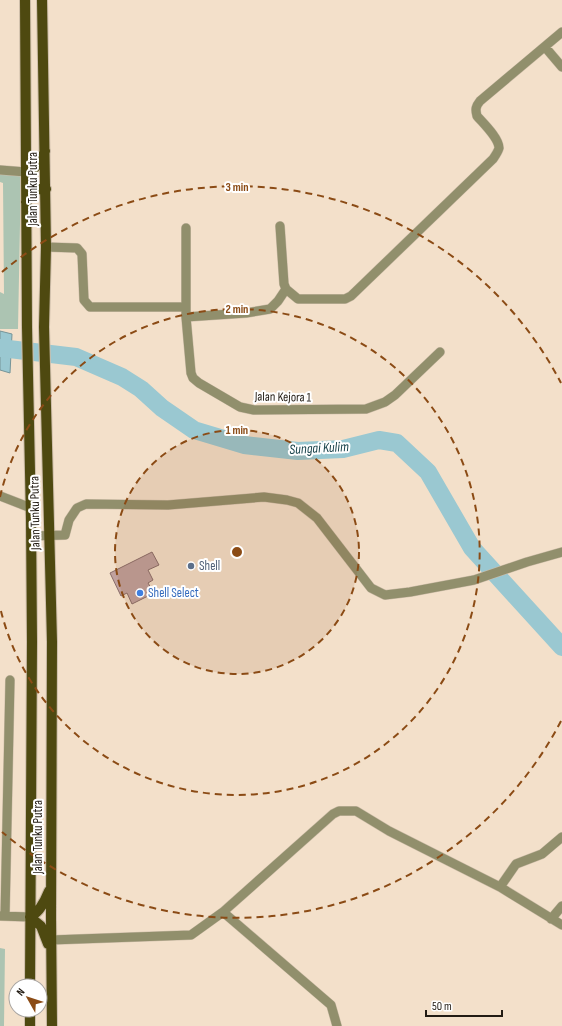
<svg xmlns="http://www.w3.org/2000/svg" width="562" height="1026" font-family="'Sofia Sans Condensed',sans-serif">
  <rect width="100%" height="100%" fill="#f3e0ca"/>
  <path fill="#acc4b2" d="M 0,170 L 21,172 L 18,329 L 0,329 L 0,292 L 4,294 L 3,183 L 0,182 Z
    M 0,948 L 5,949 L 4,1026 L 0,1026 Z"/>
  <path fill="#9ac8d1" stroke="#769498" d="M 0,331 L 12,334 L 10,373 L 0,370 Z"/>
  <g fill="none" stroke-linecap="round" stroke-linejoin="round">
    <path stroke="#9ac8d1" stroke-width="18" d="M 0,348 L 76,357 L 122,377 L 141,389 L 162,408 L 194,430 L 244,445 L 298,451 L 343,449 L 379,440 L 397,443 L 428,472 L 472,548 L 562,647"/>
  </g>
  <path fill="#c0a19e" stroke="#896d6a" d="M 152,552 L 159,565 L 148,570 L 153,580 L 148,583 L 154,593 L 132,604 L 127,593 L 121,596 L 110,573 Z"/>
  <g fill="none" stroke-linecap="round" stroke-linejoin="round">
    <g stroke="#cdbda9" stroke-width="10">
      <path id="minor" d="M 545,47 L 562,67
        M 0,170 L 26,172
        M 280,226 L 284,284 L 286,289 L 298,299 L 345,299 L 351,296 L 493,159 C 495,156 498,152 499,148 C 499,138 483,123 477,116 C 475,109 476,106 480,101 L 562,32
        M 186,228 L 186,317 L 191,373 L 193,378 L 199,383 L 240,407 L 254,410 L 366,409 L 385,402 L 395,395 L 440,352
        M 46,247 L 77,248 L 82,254 L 84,300 L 90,307 L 186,307
        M 186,317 L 246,313 L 270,309 L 278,301 L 286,289
        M 0,496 L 31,508
        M 31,536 L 65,535 L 69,520 L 77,508 L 86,504 L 168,505 L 264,497 L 287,500 L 298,503 L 317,518 L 371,588 L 385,595 L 410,592 L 474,580 L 527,562 L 562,552
        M 500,887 L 516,864 L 542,854 L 562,837
        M 223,912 L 331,1005 L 337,1026
        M 0,916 L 30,917
        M 5,916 L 10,680
        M 551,919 L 562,906
        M 51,940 L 191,935 L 223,912 L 333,814 L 339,811 L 356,811 L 389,831 L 500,887 L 562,925"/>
    </g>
    <g stroke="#cdbda9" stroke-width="12">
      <path id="primary" d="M 25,0 L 27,327 L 31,520 L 32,642 L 30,986
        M 42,0 L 46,247 L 44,327 L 52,642 L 51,917 L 52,1026
        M 26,172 C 36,170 41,160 45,151
        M 26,202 C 30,193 35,187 46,189
        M 30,917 L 41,926 L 48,944
        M 30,917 C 40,912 45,901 49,891
        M 30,1026 L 30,1010"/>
    </g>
    <use href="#minor" stroke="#918f6c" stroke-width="9"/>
    <use href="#primary" stroke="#4e4910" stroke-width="10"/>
  </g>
  <circle cx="237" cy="552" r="122" fill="#8b4b15" fill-opacity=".12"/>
  <g fill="none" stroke="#8b4b15" stroke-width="2" stroke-dasharray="7 5">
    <circle cx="237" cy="552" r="122"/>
    <path d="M0 497A243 243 0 1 1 0 607"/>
    <path d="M561 721A365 365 0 0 1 2 832M2 272A365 365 0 0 1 561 383"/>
  </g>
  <circle fill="#5c6f8a" stroke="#fff" stroke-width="1.5" cx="191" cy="566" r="4"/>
  <circle fill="#3f7fe0" stroke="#fff" stroke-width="1.5" cx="140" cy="593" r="4"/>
  <g text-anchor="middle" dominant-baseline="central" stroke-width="4" stroke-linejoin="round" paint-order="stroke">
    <g font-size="13" fill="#221b13" stroke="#fff">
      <text transform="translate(33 189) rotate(-90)">Jalan Tunku Putra</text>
      <text transform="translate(283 397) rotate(1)">Jalan Kejora 1</text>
      <text transform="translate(35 513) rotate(-91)">Jalan Tunku Putra</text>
      <text transform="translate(38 837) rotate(-90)">Jalan Tunku Putra</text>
    </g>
    <g font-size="13" fill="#4e5e75" stroke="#fff" text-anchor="start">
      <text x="199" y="566">Shell</text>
    </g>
    <g font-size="13" fill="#366cbe" stroke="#fff" text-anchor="start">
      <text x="148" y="593">Shell Select</text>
    </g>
    <g font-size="14" font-style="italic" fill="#184249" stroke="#fff">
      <text transform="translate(319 448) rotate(-3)">Sungai Kulim</text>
    </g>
  </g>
  <circle cx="237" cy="552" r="6" fill="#8b4b15" stroke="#fff" stroke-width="2"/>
  <g font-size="12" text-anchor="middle" font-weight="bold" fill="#8b4b15" stroke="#fff" stroke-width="4" stroke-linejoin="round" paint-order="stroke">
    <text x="237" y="191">3 min</text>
    <text x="237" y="313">2 min</text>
    <text x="237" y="434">1 min</text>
  </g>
  <g transform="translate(28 998) rotate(309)"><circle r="19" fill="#ffffff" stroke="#a7a4a1"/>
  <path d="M0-3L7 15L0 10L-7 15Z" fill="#8b4b15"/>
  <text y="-6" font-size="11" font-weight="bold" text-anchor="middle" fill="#221b13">N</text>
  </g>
  <path d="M426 1010v6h76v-6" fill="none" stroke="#221b13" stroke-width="2"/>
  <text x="432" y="1010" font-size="12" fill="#221b13" stroke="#ffffff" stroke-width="3" paint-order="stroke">50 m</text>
</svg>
